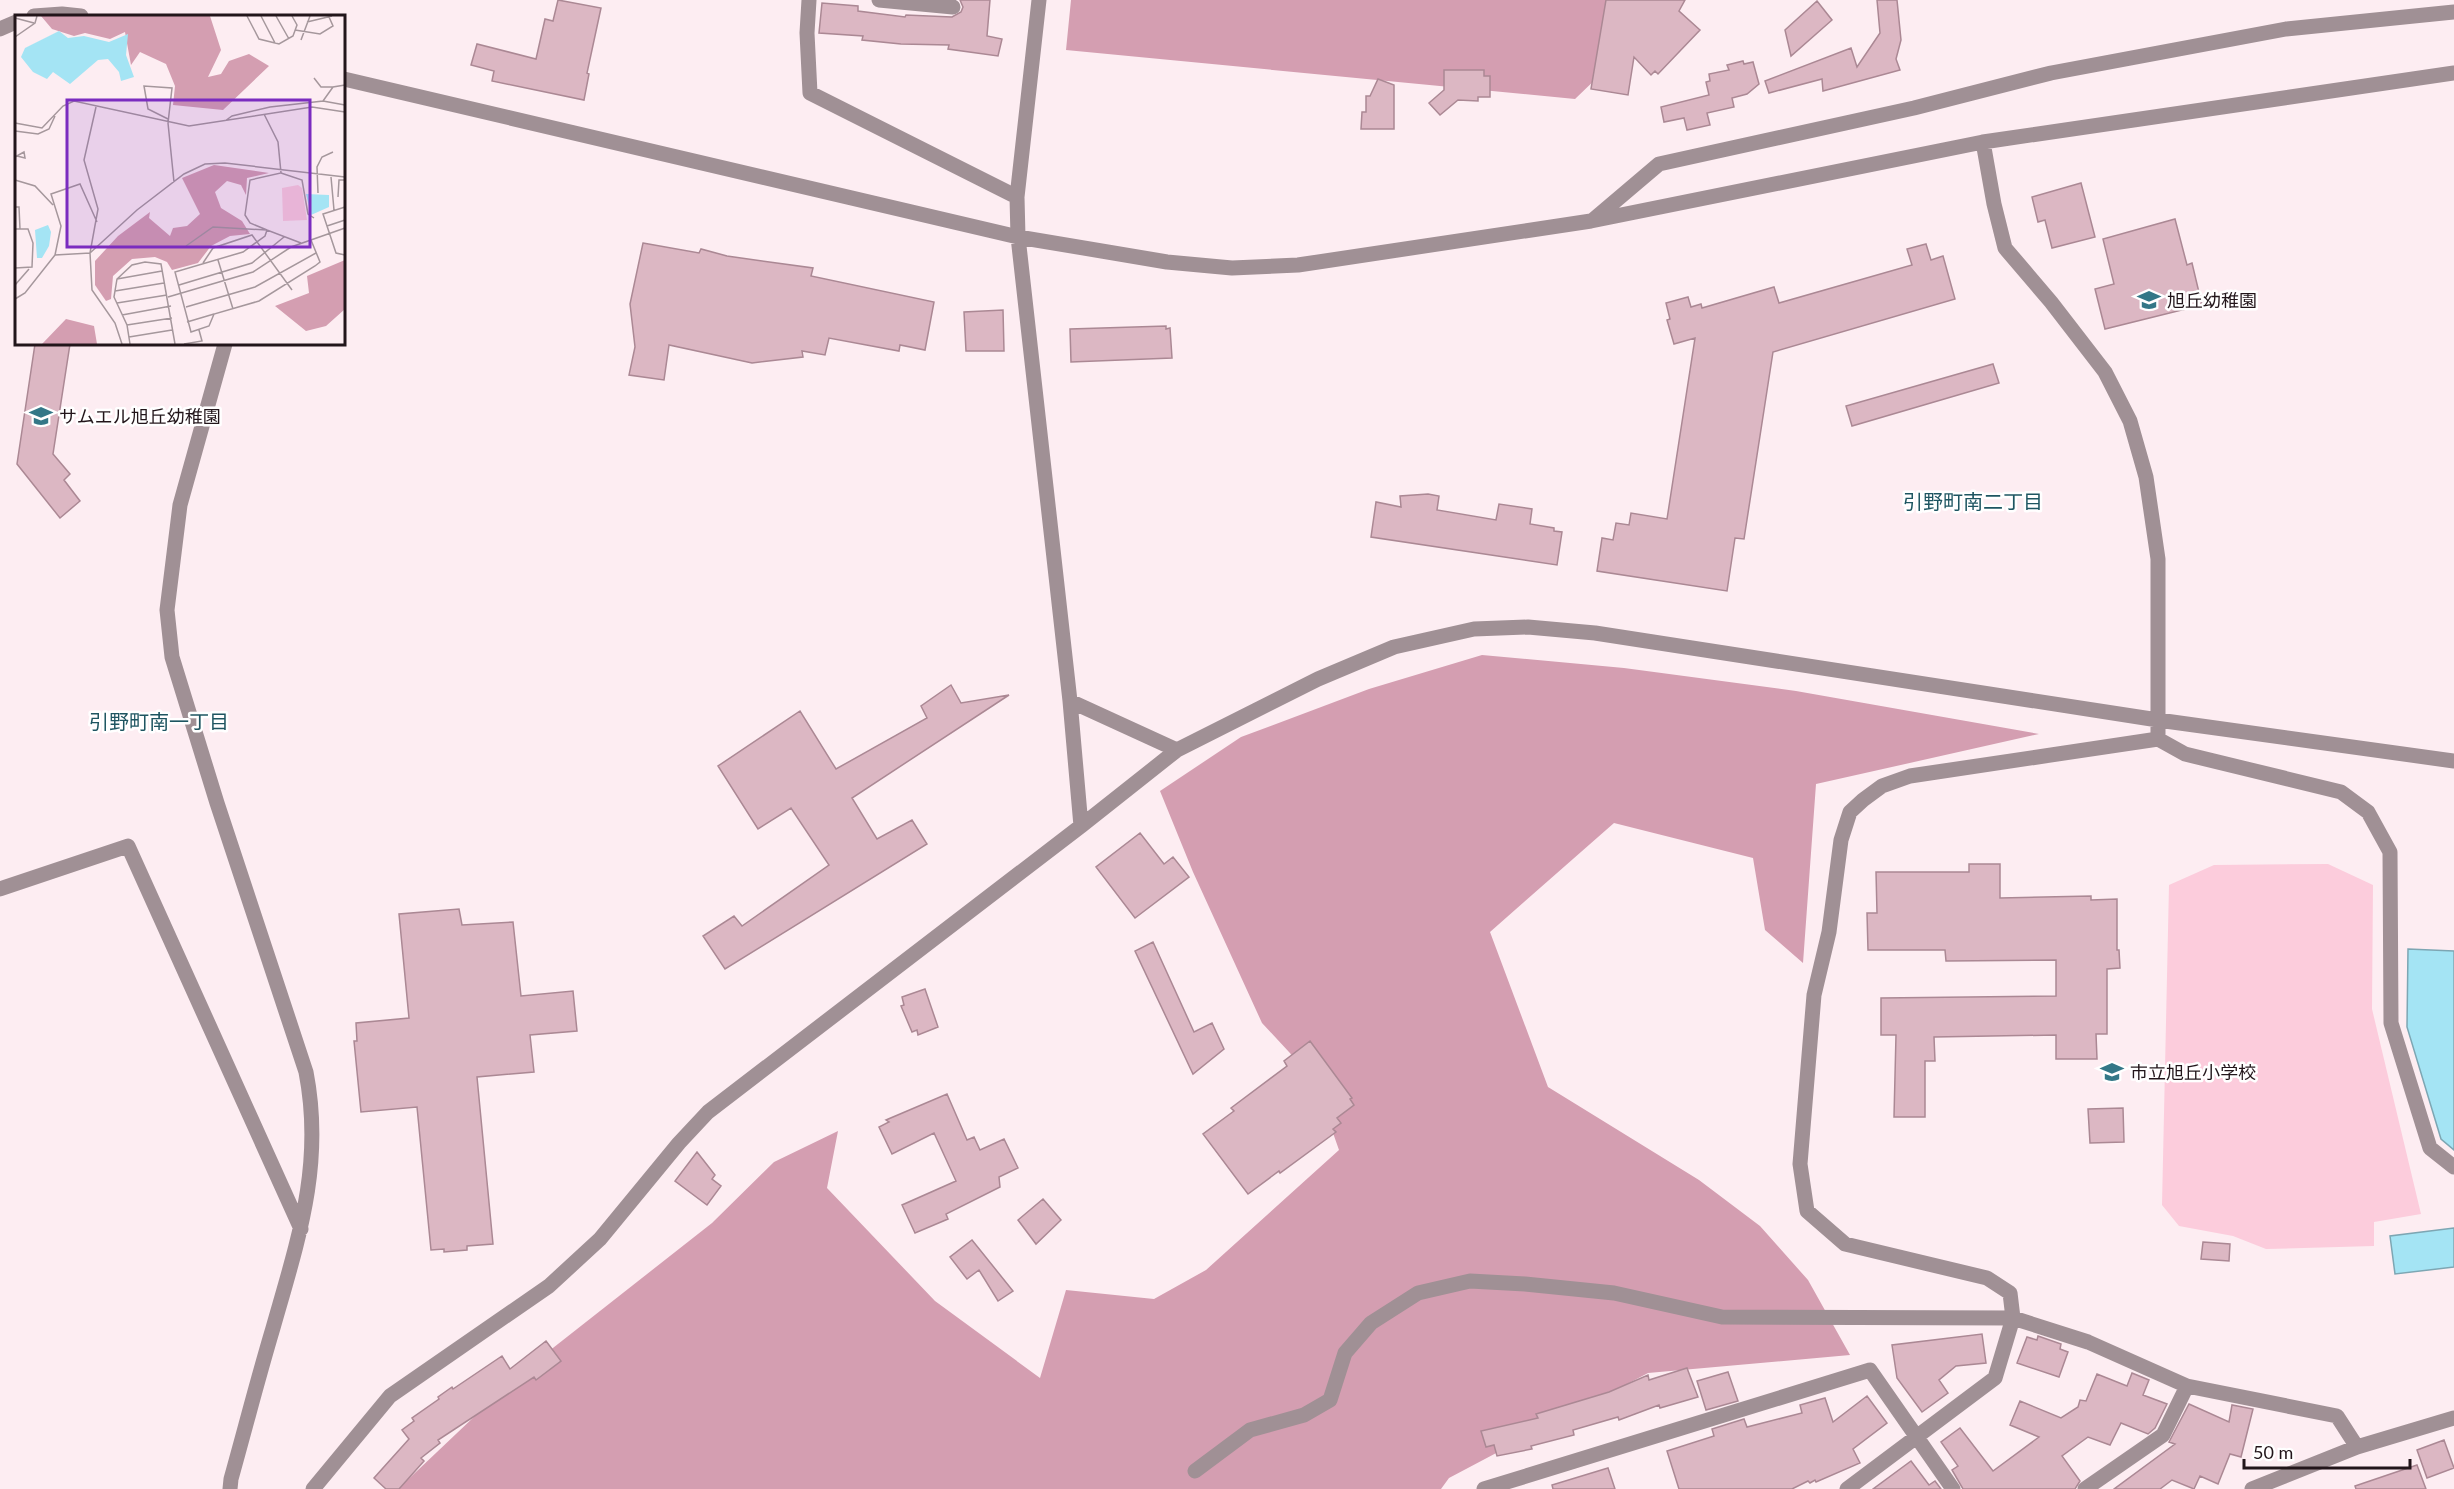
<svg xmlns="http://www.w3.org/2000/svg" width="2454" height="1489" font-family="Lato,'Noto Sans JP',sans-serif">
  <rect width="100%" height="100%" fill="#fdedf2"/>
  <path fill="#fcccdc" d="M 2328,864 L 2373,885 L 2372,1009 L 2421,1214 L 2374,1222 L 2374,1246 L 2266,1249 L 2233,1236 L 2179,1226 L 2162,1205 L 2169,885 L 2214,865 Z"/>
  <path fill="#d49eb1" d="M 1071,0 L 1678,0 L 1575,99 L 1066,50 Z
    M 1482,655 L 1624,668 L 1796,691 L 2039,734 L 1816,784 L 1803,963 L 1765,930 L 1753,858 L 1614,823 L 1490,932 L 1548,1087 L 1699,1180 L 1760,1226 L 1808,1280 L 1850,1355 L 1648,1373 L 1449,1478 L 1441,1489 L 398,1489 L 516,1377 L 712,1223 L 774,1162 L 838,1131 L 827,1188 L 935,1301 L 1040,1378 L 1066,1290 L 1154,1299 L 1206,1270 L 1339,1150 L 1314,1079 L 1262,1023 L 1193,872 L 1160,791 L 1241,737 L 1369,689 Z"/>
  <path fill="#a4e4f4" stroke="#7da6b3" stroke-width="1.5" d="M 2408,949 L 2454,951 L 2454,1150 L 2441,1139 L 2407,1027 Z
    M 2454,1228 L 2454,1267 L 2395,1274 L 2390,1236 Z"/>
  <path fill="#dcb7c3" stroke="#ab8894" stroke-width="1.5" d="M 558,0 L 601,8 L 587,73 L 589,74 L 584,100 L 492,81 L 494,71 L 471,65 L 477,44 L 536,59 L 545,19 L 553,21 Z
    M 960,0 L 990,0 L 987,36 L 1002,39 L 998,56 L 948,49 L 949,45 L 901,44 L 862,40 L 863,36 L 819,33 L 822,3 L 858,6 L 858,11 L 905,17 L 906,15 L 952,17 L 961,12 L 963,7 Z
    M 1606,0 L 1685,0 L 1679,11 L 1700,30 L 1658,74 L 1655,71 L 1651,75 L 1634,57 L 1628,95 L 1591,89 Z
    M 1877,0 L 1897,0 L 1901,40 L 1896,59 L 1900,70 L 1823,91 L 1822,79 L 1769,93 L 1765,81 L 1851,48 L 1857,67 L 1880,33 Z
    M 1817,1 L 1832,20 L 1791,56 L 1785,30 Z
    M 1743,61 L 1744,64 L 1753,62 L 1759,84 L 1747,94 L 1732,98 L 1734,107 L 1707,113 L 1710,125 L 1687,130 L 1684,118 L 1664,122 L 1661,107 L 1709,95 L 1706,82 L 1710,81 L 1709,74 L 1729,70 L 1727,65 Z
    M 1444,70 L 1484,70 L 1484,76 L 1490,76 L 1490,97 L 1478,97 L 1478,101 L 1458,100 L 1440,115 L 1429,103 L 1444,90 Z
    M 1378,79 L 1394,85 L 1394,129 L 1361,129 L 1362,112 L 1366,112 L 1366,96 L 1370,96 Z
    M 2081,183 L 2095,237 L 2052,248 L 2045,220 L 2038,222 L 2032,197 Z
    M 2175,219 L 2187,265 L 2192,263 L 2202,305 L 2105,329 L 2095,289 L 2114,284 L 2103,239 Z
    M 643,243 L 699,253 L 701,249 L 727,256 L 813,268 L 811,276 L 934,302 L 925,350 L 900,345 L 899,351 L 829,338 L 825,355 L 802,351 L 803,357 L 752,363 L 669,345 L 664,380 L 629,375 L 635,347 L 630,304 Z
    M 1926,244 L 1931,260 L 1943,256 L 1955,299 L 1773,352 L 1744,539 L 1735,538 L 1727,591 L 1597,571 L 1602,538 L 1613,540 L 1616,523 L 1629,525 L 1631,513 L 1667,519 L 1695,338 L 1674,344 L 1667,320 L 1670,319 L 1666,303 L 1688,297 L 1691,307 L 1701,304 L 1702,308 L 1774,287 L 1779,303 L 1912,265 L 1907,249 Z
    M 1003,310 L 1004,351 L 966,351 L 964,312 Z
    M 1166,326 L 1166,329 L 1170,328 L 1172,358 L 1071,362 L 1070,329 Z
    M 35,344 L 70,344 L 53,454 L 70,474 L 64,480 L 80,501 L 60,518 L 17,464 Z
    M 1993,364 L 1999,383 L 1852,426 L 1846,406 Z
    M 1428,494 L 1439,496 L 1437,510 L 1496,520 L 1499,504 L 1532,509 L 1530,524 L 1554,528 L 1554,531 L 1562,532 L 1557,565 L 1371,537 L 1376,502 L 1401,507 L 1400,496 Z
    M 951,685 L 961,703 L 1009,695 L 852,798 L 877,839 L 912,820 L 927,844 L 725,969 L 703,936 L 734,916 L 742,926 L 829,865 L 791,808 L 758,829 L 718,766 L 800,711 L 836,769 L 927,718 L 921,706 Z
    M 1140,833 L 1164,864 L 1173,857 L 1189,877 L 1135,918 L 1096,867 Z
    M 1969,864 L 2000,864 L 2000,898 L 2091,896 L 2091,900 L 2117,899 L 2117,950 L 2119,950 L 2120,968 L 2107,969 L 2107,1034 L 2096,1034 L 2097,1059 L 2056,1059 L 2056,1035 L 1934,1037 L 1935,1061 L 1925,1061 L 1925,1117 L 1894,1117 L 1896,1035 L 1881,1035 L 1881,998 L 2056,996 L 2056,960 L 1946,961 L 1945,950 L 1868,950 L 1867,913 L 1877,913 L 1876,872 L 1969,872 Z
    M 459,909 L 462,925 L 513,922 L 521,996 L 573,991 L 577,1031 L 530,1035 L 534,1072 L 477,1077 L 493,1244 L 467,1246 L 467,1250 L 444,1252 L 444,1249 L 431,1250 L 417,1107 L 361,1112 L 354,1041 L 357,1041 L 356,1023 L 409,1018 L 399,914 Z
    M 1153,942 L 1194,1032 L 1212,1023 L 1224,1049 L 1193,1074 L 1135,951 Z
    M 925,989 L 938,1027 L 918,1035 L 917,1030 L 912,1032 L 901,1006 L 904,1005 L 902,997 Z
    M 1310,1041 L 1352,1098 L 1350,1099 L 1354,1105 L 1337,1118 L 1341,1123 L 1333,1129 L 1336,1132 L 1280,1173 L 1279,1171 L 1248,1194 L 1203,1134 L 1234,1111 L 1231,1108 L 1287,1066 L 1284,1061 Z
    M 947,1094 L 967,1140 L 974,1137 L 980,1150 L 1004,1139 L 1018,1168 L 999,1177 L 1000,1187 L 946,1214 L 948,1219 L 915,1233 L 902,1205 L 956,1181 L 934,1133 L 892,1154 L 879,1127 L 889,1122 L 886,1120 Z
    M 2123,1108 L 2124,1142 L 2090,1143 L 2088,1109 Z
    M 697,1152 L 715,1175 L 712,1179 L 721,1186 L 707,1205 L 675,1181 Z
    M 1043,1199 L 1061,1220 L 1036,1244 L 1018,1220 Z
    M 972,1240 L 1013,1291 L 998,1301 L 979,1270 L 967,1279 L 950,1257 Z
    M 2203,1242 L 2230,1244 L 2229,1261 L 2201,1259 Z
    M 1982,1334 L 1986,1363 L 1956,1366 L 1939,1380 L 1948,1393 L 1922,1412 L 1897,1378 L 1892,1345 Z
    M 2038,1336 L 2061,1344 L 2060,1349 L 2068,1352 L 2059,1377 L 2017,1363 L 2027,1337 L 2037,1340 Z
    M 546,1341 L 561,1361 L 536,1380 L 534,1377 L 438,1440 L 440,1443 L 421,1458 L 424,1461 L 399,1489 L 386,1489 L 374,1478 L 409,1439 L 402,1430 L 414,1421 L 412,1418 L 439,1399 L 438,1397 L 452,1387 L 453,1389 L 502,1356 L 510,1369 Z
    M 1687,1368 L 1698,1397 L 1660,1408 L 1659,1405 L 1619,1420 L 1618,1417 L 1573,1430 L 1574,1435 L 1531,1446 L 1532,1449 L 1497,1456 L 1494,1445 L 1486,1447 L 1481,1431 L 1538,1418 L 1536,1414 L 1609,1392 L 1648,1375 L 1649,1380 Z
    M 1728,1372 L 1738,1401 L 1706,1410 L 1697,1381 Z
    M 2132,1373 L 2149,1380 L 2143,1395 L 2167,1404 L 2155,1428 L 2148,1434 L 2121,1423 L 2110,1445 L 2088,1437 L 2062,1456 L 2080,1481 L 2075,1489 L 1963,1489 L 1952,1470 L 1958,1466 L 1941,1442 L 1960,1428 L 1993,1471 L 2039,1437 L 2010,1425 L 2020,1401 L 2061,1418 L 2078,1407 L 2080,1400 L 2086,1401 L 2097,1374 L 2127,1386 Z
    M 1867,1396 L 1887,1423 L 1853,1449 L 1860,1463 L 1816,1482 L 1815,1480 L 1810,1483 L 1808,1481 L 1792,1489 L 1679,1489 L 1667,1451 L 1714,1436 L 1712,1429 L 1744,1419 L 1747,1427 L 1802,1413 L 1800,1405 L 1825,1398 L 1833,1422 Z
    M 2189,1404 L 2229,1422 L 2232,1405 L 2253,1409 L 2241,1457 L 2230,1454 L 2218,1484 L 2200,1476 L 2194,1489 L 2172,1480 L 2160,1489 L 2114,1489 L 2175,1444 L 2169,1442 Z
    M 2444,1440 L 2454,1468 L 2427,1478 L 2417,1450 Z
    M 1911,1461 L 1929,1485 L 1935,1481 L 1941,1489 L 1873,1489 Z
    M 2417,1465 L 2426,1489 L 2356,1489 L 2355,1486 Z
    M 1608,1468 L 1615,1489 L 1553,1489 L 1552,1485 Z"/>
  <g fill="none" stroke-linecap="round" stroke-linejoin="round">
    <path stroke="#a09095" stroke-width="15" d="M 809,0 L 807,33 L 810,93 L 1017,197
      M 879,0 L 953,7
      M 1039,0 L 1017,197 L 1018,237 L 1070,701 L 1081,826
      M 34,16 L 62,14 L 81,16
      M 0,29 L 16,22
      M 344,79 L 1018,237 L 1167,262 L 1232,268 L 1298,265 L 1591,221 L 1983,142 L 2454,73
      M 1593,220 L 1659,164 L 1914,108 L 2051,73 L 2286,29 L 2454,12
      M 225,344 L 180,505 L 167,610 L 172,657 L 217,803 L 306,1072 C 324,1165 298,1240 273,1328 C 258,1378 245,1429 231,1479 L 230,1489
      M 1070,701 L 1177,750
      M 2158,739 L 2185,754 L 2341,792 L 2368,812 L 2390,852 L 2391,1023 L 2430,1148 L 2454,1167
      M 0,889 L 128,846 L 301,1229
      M 1195,1471 L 1250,1430 L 1304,1415 L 1330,1400 L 1345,1353 L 1371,1323 L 1418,1293 L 1470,1281 L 1525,1284 L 1614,1293 L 1722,1317 L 2013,1318 L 2088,1342 L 2187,1386 L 2337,1416 L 2357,1447
      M 313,1489 L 390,1396 L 549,1286 L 600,1239 L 679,1143 L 708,1112 L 1081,826 L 1177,750 L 1318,679 L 1394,647 L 1474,629 L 1528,627 L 1595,633 L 2158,720 L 2454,761
      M 1484,1489 L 1870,1370 L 1953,1489
      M 1847,1489 L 1995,1378 L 2013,1318 L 2010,1293 L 1987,1278 L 1845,1244 L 1807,1211 L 1800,1164 L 1814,995 L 1829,932 L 1841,840 L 1850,812 L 1863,800 L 1882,786 L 1910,776 L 2158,739 L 2158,559 L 2146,477 L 2130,421 L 2105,372 L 2051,302 L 2005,248 L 1994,204 L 1983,142
      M 2085,1489 L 2163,1435 L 2187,1386
      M 2252,1489 L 2357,1447 L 2454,1418"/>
  </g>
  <defs>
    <g id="school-bare" transform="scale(1.8)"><path d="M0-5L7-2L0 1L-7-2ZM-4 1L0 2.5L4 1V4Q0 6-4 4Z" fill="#337787" stroke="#fff" stroke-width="2.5" paint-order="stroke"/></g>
  </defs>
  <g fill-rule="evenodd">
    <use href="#school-bare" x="2149" y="300"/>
    <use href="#school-bare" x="41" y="416"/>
    <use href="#school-bare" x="2112" y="1072"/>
  </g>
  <g text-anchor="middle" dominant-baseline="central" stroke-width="5" stroke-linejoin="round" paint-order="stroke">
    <g font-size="18" fill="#22151a" stroke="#fff" text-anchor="start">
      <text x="2167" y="300">旭丘幼稚園</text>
      <text x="59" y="416">サムエル旭丘幼稚園</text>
      <text x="2130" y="1072">市立旭丘小学校</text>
    </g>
    <g font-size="20" fill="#1e5561" stroke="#fff">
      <text x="1973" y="501">引野町南二丁目</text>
      <text x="159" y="721">引野町南一丁目</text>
    </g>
  </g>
  <g transform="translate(15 15)">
    <rect width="330" height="330" fill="#fdedf2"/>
    <path d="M 283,170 L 287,173 L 292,205 L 268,206 L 267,173 Z" fill="#fcccdc"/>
    <path d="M 26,1 L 195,1 L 206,35 L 193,62 L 206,59 L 214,46 L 234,39 L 254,51 L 208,95 L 158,90 L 160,71 L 151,49 L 125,37 L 116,50 L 110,17 L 95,24 L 70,18 L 59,21 L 37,14 ZM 199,150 L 254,158 L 232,163 L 231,180 L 226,170 L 212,166 L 200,177 L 206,193 L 227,206 L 235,219 L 215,221 L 196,231 L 183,248 L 157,255 L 152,247 L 140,242 L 117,244 L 98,261 L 96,284 L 91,286 L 80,270 L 80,246 L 103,221 L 135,197 L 134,203 L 155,221 L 158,213 L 172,211 L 185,199 L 167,163 ZM 330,245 L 330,294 L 311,311 L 291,316 L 260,291 L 294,278 L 292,261 ZM 51,304 L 79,311 L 82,329 L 27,329 Z" fill="#d49eb1"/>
    <path d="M 44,16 L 53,23 L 69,21 L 94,27 L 113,19 L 111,40 L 119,62 L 106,66 L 104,57 L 93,44 L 83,45 L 55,69 L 38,57 L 32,64 L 18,57 L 6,42 L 10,33 ZM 291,179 L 314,180 L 314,192 L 296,200 ZM 33,210 L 36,217 L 34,231 L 27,243 L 22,243 L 20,215 Z" fill="#a4e4f4"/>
    <path fill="none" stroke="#a5979c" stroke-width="1.5" d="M 232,1 L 244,24 L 264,29 L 278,21 L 282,10 L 277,1M 246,1 L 260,28M 261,1 L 274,24M 0,3 L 19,8M 292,7 L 317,1M 280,15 L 305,19 L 318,11 L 314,2M 0,22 L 20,8 L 22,1M 286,25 L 295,1M 299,63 L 306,72 L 318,72M 308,86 L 330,90M 249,99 L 263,127 L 266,158 L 235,165 L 230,200 L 235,208 L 252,215M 153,104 L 133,94 L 129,71 L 157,73 L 153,108 L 159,167M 210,106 L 217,101 L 255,92 L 308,86 L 318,72 L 330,70M 0,108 L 27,113 L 48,91 L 59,86 L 174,111 L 297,92 L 330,97M 0,116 L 23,119 L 34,114 L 40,101M 0,142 L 9,137 L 10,143 L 2,141M 266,158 L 287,165 L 293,199 L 299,203M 316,162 L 319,195M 0,165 L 20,171 L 38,190M 303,178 L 302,152 L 307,142 L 318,137M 323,182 L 324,165 L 330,165M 0,192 L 4,192 L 5,214M 330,192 L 308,199 L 321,238 L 330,240M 312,211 L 330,205M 0,214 L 13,214 L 18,228 L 17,252 L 0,253M 252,215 L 250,221 L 228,237 L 160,257 L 176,317 L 194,311 L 199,299 L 244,286 L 300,251 L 305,247 L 296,225M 171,231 L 198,212 L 252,215 L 286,228M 75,238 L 122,195 L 169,159 L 190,149 L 210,148 L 330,162M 75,238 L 83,194 L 69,145 L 81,92M 40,240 L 46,211 L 36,179 L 65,169 L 82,207M 203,245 L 218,294M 188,248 L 198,233 L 237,220 L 277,275M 102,264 L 147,256M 0,270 L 14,254M 164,270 L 237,248 L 269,222M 100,276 L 149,268M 153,282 L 238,257 L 276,232 L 330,213M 0,284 L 10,278 L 40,240 L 75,238 L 77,275 L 100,308 L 107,329M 102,288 L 152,280M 171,292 L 240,272 L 301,238M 107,300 L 156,291M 172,307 L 199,299M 112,310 L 157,303M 114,322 L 157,315M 115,329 L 112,310 L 99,282 L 102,264 L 117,250 L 130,247 L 146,249 L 160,329M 169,329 L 187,326 L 184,315"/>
    <path fill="#7b2cbf" fill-opacity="0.15" stroke="#7b2cbf" stroke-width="3" d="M 52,85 L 295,85 L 295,232 L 52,232 Z"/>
    <rect width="330" height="330" fill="none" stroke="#22151a" stroke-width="3"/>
  </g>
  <path d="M2244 1459v9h166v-9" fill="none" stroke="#22151a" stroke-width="3"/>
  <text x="2253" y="1459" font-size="18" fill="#22151a" stroke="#ffffff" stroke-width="4.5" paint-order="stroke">50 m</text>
</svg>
